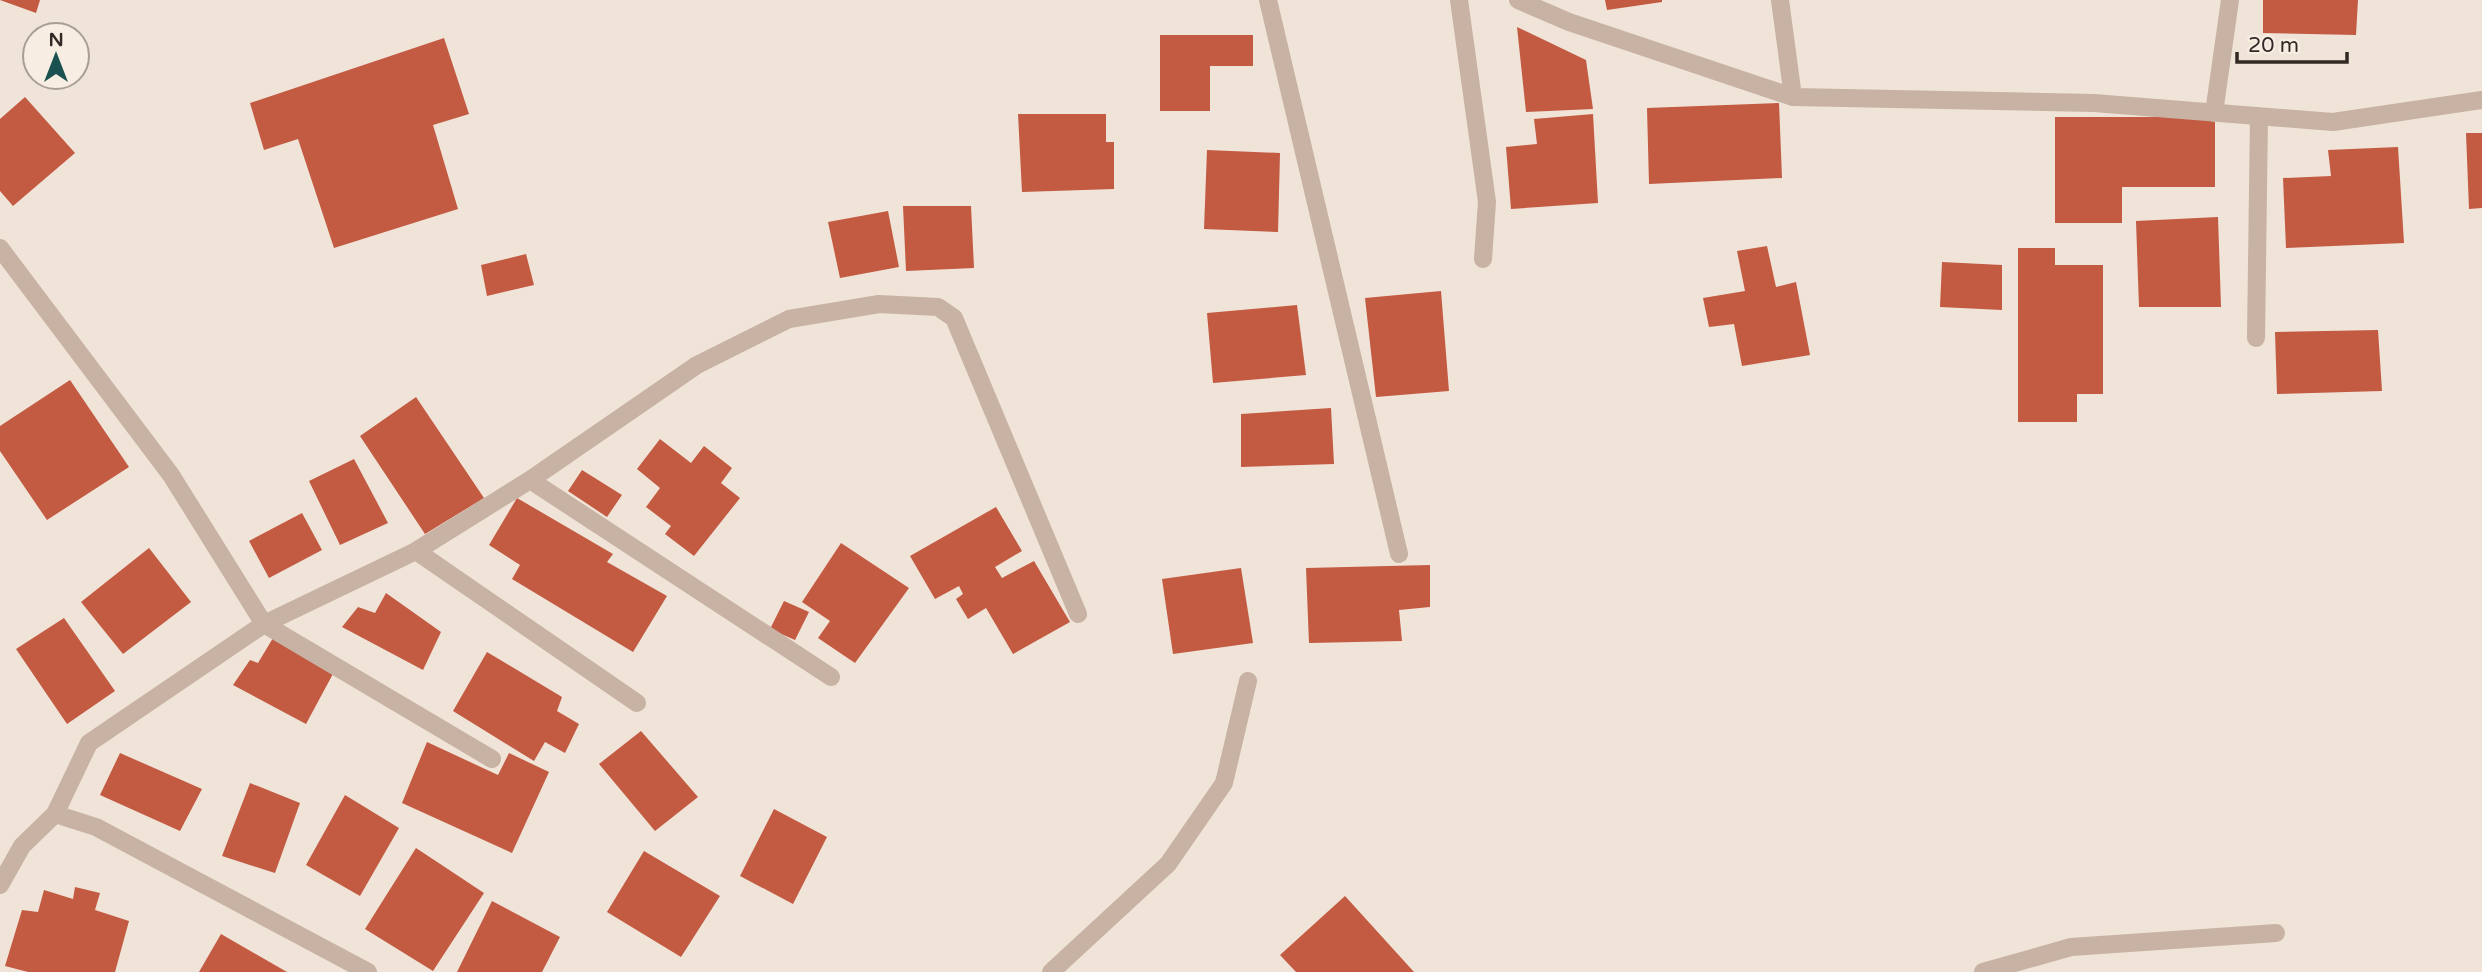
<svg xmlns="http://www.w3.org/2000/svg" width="2482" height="972" font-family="'Varela Round',sans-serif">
  <rect width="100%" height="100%" fill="#f0e3d7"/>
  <path fill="#c35a42" d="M 0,0 L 40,0 L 36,13 Z
    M 1605,0 L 1662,0 L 1662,2 L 1607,10 Z
    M 2263,0 L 2358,0 L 2356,35 L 2263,33 Z
    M 1517,27 L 1586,60 L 1593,109 L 1526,112 Z
    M 1160,35 L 1253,35 L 1253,66 L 1210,66 L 1210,111 L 1160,111 Z
    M 444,38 L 469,114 L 433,125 L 458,209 L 334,248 L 298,139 L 264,150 L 250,103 Z
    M 25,97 L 75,153 L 13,206 L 0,191 L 0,119 Z
    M 1779,103 L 1782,178 L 1649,184 L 1647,108 Z
    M 1018,114 L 1106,114 L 1106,142 L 1114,142 L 1114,189 L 1022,192 Z
    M 1593,114 L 1598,203 L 1511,209 L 1506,147 L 1537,144 L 1534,119 Z
    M 2055,117 L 2215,117 L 2215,187 L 2122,187 L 2122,223 L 2055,223 Z
    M 2466,133 L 2482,133 L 2482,208 L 2469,209 Z
    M 2398,147 L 2404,243 L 2286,248 L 2283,178 L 2331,176 L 2328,150 Z
    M 1207,150 L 1280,153 L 1278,232 L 1204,229 Z
    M 903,206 L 971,206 L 974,268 L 906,271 Z
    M 888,211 L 899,267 L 840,278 L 828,222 Z
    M 2218,217 L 2221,307 L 2139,307 L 2136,221 Z
    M 1767,246 L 1776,287 L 1796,282 L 1810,355 L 1742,366 L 1734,324 L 1709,327 L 1703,298 L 1745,291 L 1737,251 Z
    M 2018,248 L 2055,248 L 2055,265 L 2103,265 L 2103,394 L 2077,394 L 2077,422 L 2018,422 Z
    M 526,254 L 534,285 L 487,296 L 481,265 Z
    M 1942,262 L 2002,265 L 2002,310 L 1940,307 Z
    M 1441,291 L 1449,391 L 1376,397 L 1365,298 Z
    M 1297,305 L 1306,375 L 1213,383 L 1207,313 Z
    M 2378,330 L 2382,391 L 2277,394 L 2275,332 Z
    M 70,380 L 129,467 L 47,520 L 0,451 L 0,426 Z
    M 416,397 L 484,498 L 425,534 L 360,436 Z
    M 1331,408 L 1334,464 L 1241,467 L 1241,414 Z
    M 660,439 L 691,463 L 704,446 L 732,468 L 721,483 L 740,498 L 694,556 L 665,534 L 671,526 L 646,507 L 660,488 L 637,469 Z
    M 354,459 L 388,523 L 340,545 L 309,481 Z
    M 582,470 L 622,495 L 607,517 L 568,491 Z
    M 517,498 L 613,554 L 607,562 L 667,596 L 633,652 L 512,579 L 520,565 L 489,545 Z
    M 996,507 L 1022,551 L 995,567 L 1002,578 L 1034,561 L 1070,622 L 1013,654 L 986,608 L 968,619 L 956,599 L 963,594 L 959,586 L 935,599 L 910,556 Z
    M 302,513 L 322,550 L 269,578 L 249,541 Z
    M 841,543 L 909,588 L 855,663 L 818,638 L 830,621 L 802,602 Z
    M 149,548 L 191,602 L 123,654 L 81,602 Z
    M 1430,565 L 1430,607 L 1399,610 L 1402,641 L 1309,643 L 1306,568 Z
    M 1241,568 L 1253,643 L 1173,654 L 1162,579 Z
    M 386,593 L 441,632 L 423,670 L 342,627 L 358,607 L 375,613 Z
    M 784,601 L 809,612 L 795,640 L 770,629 Z
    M 64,618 L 115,691 L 67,724 L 16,649 Z
    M 273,638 L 334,672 L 306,724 L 233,685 L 250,660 L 258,663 Z
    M 487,652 L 562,697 L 557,711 L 579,724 L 565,753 L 545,742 L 534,761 L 453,711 Z
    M 641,731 L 698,797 L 655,831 L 599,764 Z
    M 427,742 L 498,775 L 509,753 L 549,772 L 512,853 L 402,803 Z
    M 120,753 L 202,789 L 180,831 L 100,795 Z
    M 250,783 L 300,803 L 275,873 L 222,856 Z
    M 345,795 L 399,828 L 360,896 L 306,865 Z
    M 774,809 L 827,837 L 793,904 L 740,876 Z
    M 416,848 L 484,893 L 433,971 L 365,929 Z
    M 644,851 L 720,896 L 681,957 L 607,912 Z
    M 75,887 L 100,893 L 95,910 L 129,921 L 115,972 L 28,972 L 5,966 L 22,910 L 38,912 L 44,890 L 73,899 Z
    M 1345,896 L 1414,972 L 1296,972 L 1280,955 Z
    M 492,901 L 560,937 L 542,972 L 457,972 Z
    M 221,934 L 287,972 L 199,972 Z"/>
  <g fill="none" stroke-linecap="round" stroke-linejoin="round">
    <path stroke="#c7b2a3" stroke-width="18" d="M 1268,0 L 1399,554
      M 1459,0 L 1487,202 L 1483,259
      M 1518,0 L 1569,22 L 1793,97 L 2094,103 L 2333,122 L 2482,100
      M 1780,0 L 1793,97
      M 2214,113 L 2230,0
      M 0,248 L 171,475 L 264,624 L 492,759
      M 2256,338 L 2259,116
      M 530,480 L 831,677
      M 416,551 L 637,703
      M 55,814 L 89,743 L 264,624 L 416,551 L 530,480 L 697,365 L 789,319 L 879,304 L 938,307 L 954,318 L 1078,614
      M 0,885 L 22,846 L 55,814 L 96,827 L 368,972
      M 1051,972 L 1168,864 L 1224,783 L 1248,681
      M 1983,972 L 2071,947 L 2276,933"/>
  </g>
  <g transform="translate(56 56)"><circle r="33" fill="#f8ede2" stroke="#a99e96" stroke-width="2"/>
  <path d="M0-5L12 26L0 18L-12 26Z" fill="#1c5152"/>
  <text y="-10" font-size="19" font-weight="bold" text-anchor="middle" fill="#322825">N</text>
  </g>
  <path d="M2237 52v10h110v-10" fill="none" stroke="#322825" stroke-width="3.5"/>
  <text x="2248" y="52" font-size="21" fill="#322825" stroke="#f8ede2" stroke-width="5" paint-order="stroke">20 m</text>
</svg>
